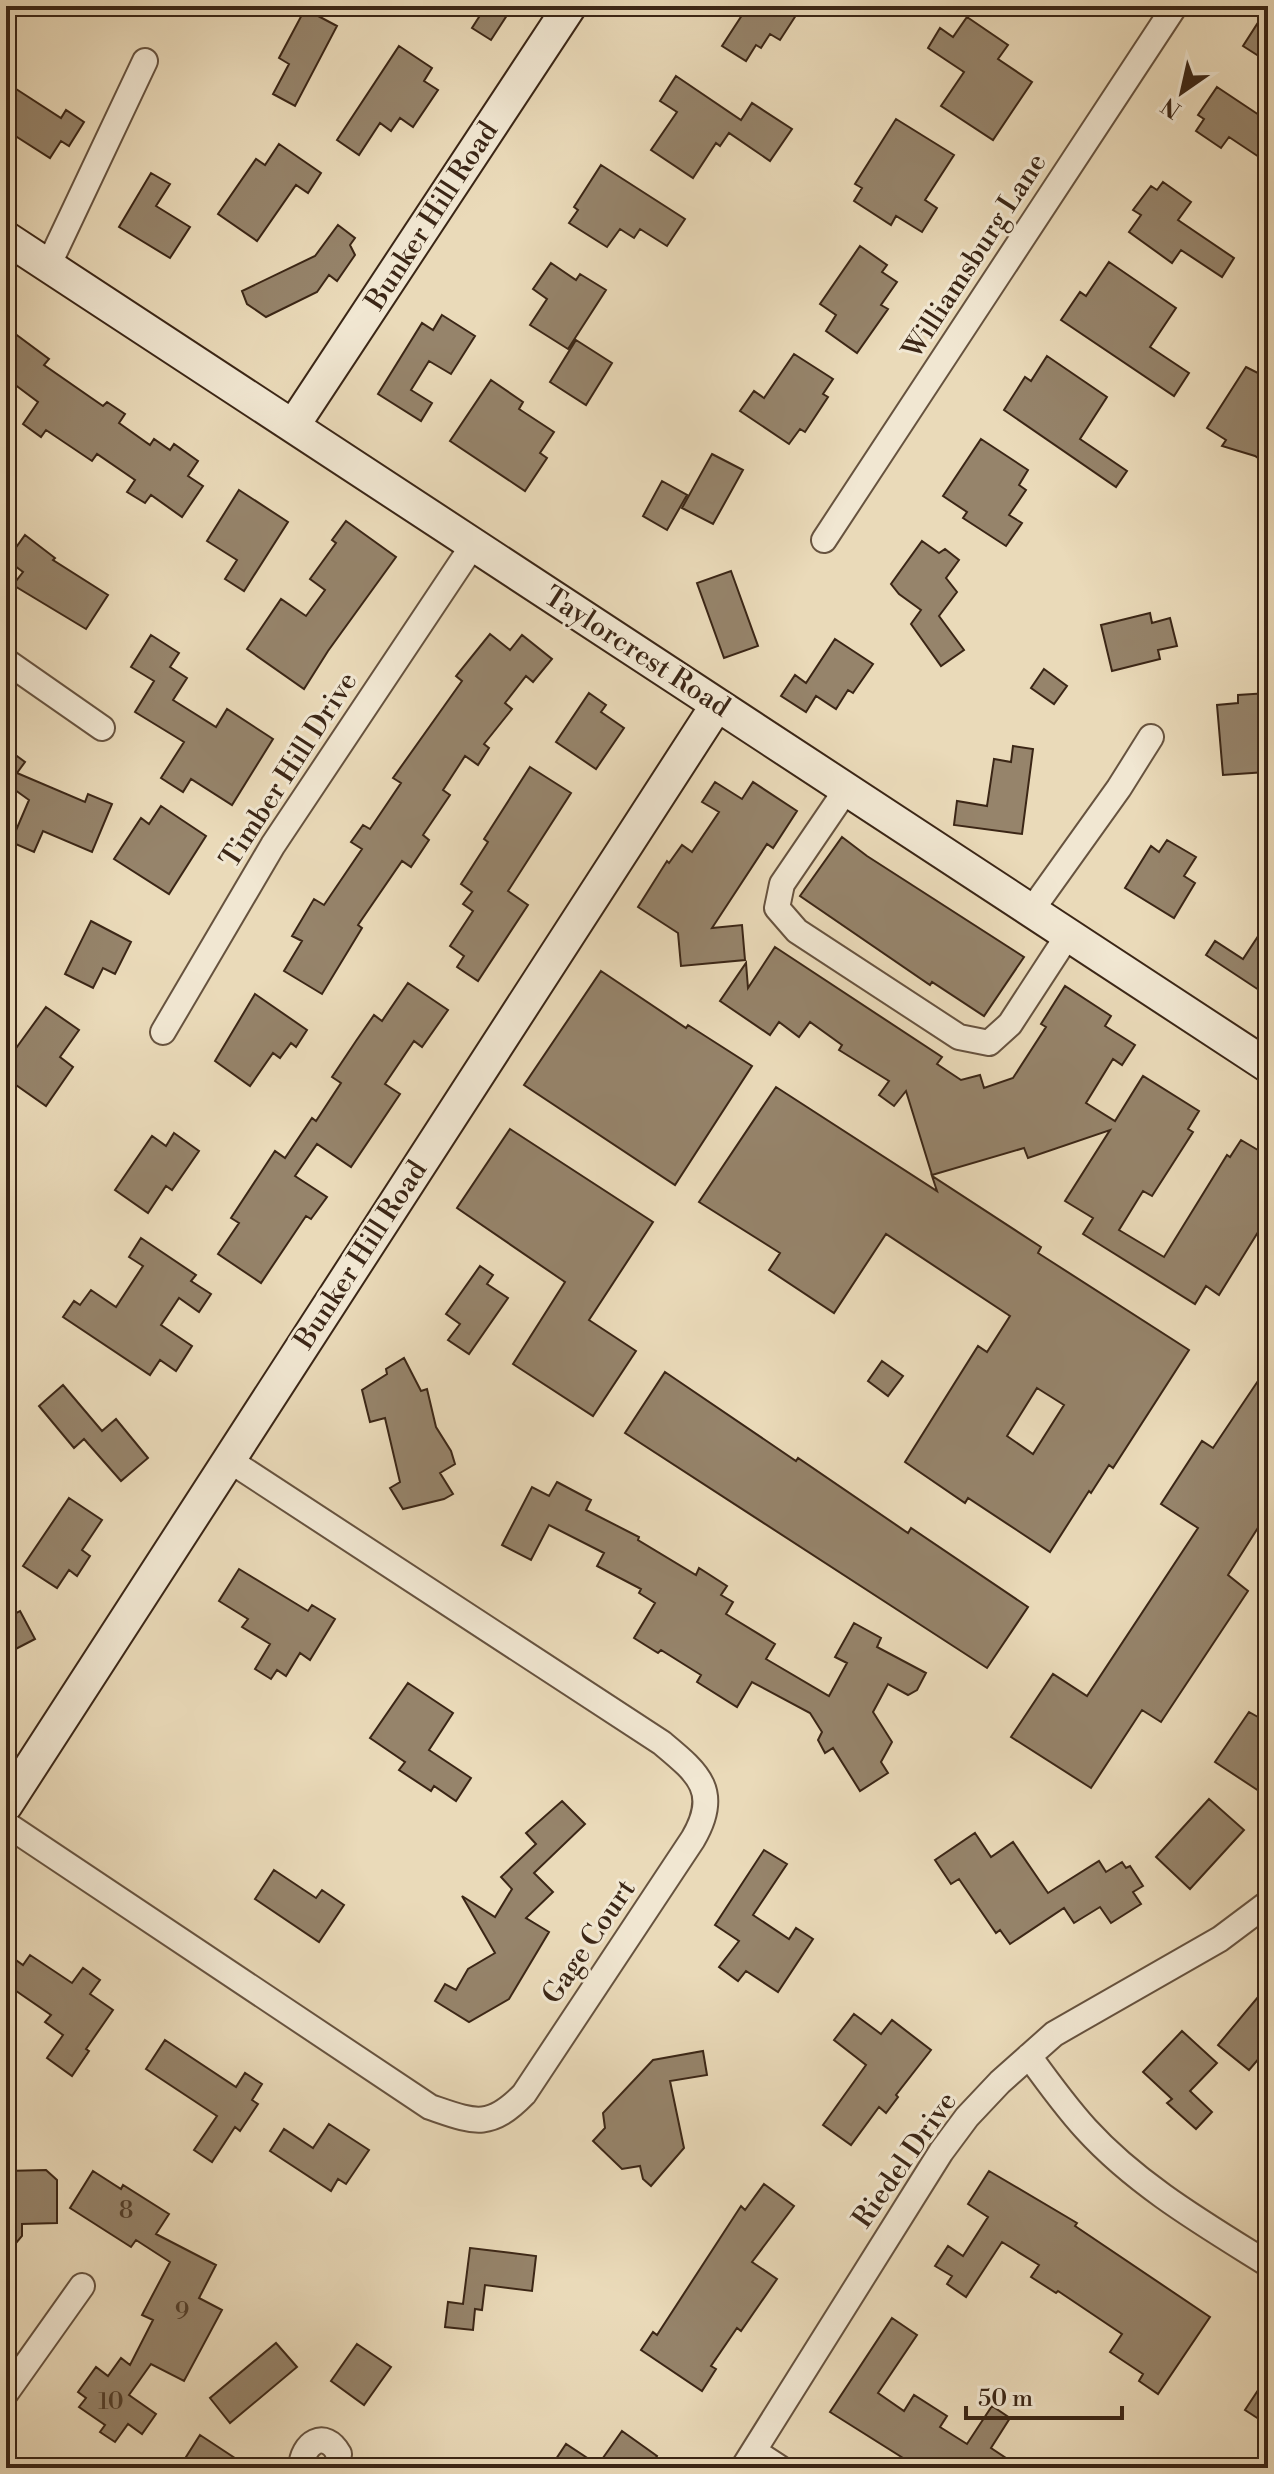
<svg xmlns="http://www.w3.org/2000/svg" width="1274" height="2474" font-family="'Libre Bodoni',serif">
  <rect width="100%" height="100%" fill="#eadab9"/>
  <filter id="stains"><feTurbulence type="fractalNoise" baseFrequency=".0025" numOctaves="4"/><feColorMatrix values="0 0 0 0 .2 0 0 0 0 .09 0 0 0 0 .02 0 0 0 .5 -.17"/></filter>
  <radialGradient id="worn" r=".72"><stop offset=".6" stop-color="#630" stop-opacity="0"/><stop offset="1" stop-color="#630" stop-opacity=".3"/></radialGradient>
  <path fill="#96846b" stroke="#3b2616" stroke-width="2" fill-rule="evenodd" d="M 486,6 L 513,6 L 491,40 L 472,28 Z
    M 748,6 L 802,6 L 780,40 L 770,34 L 761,48 L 756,45 L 746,61 L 722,46 Z
    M 1268,7 L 1268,62 L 1243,46 Z
    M 305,9 L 337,26 L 295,106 L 273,94 L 289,64 L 279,58 Z
    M 967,17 L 1008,45 L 998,59 L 1032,82 L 993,140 L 941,106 L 964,72 L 928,48 L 940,28 L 953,37 Z
    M 399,46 L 432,68 L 424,81 L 438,90 L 413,127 L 400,118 L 391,131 L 380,123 L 359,155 L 337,140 Z
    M 676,76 L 741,120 L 752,103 L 792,129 L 770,161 L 729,133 L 720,146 L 716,143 L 693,178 L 651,150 L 677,112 L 660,101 Z
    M 13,87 L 61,118 L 66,110 L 84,122 L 69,146 L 61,141 L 50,158 L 6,130 L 6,98 Z
    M 1217,87 L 1268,121 L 1268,163 L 1229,137 L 1221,148 L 1196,131 L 1204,119 L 1198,115 Z
    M 896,119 L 954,155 L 925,200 L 937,208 L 922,232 L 896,216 L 891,225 L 854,201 L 862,188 L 855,184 Z
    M 279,144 L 321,173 L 308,193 L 296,185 L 257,241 L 218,214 L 256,159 L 265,165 Z
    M 601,165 L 685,219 L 667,246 L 640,229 L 634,238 L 620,229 L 607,247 L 569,223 L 578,210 L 574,207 Z
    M 151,173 L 170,184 L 156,206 L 190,227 L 170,258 L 119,227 Z
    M 1163,182 L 1191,202 L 1178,220 L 1234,258 L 1222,277 L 1181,250 L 1172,263 L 1129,232 L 1141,215 L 1133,210 L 1151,186 L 1157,190 Z
    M 338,225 L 355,238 L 350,245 L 355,255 L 337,281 L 329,275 L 317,292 L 266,317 L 247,304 L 242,291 L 315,256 Z
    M 860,246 L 887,265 L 882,272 L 897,282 L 881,305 L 888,309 L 857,353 L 826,331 L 836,315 L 820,304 Z
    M 1109,262 L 1176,308 L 1150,347 L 1189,373 L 1174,396 L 1061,320 L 1080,292 L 1086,296 Z
    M 551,263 L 576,280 L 580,274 L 606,290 L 568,349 L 530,325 L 547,299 L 533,289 Z
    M 442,315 L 475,336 L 451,374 L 429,361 L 411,390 L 432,403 L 421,421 L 378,394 L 422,323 L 433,330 Z
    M 6,327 L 49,359 L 44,365 L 103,406 L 107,402 L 125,414 L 119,423 L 150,445 L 154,439 L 170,450 L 174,444 L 198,461 L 188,476 L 203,486 L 182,517 L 151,495 L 145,503 L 127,492 L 135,480 L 97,454 L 92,461 L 46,430 L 41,437 L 23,424 L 38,402 L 6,378 Z
    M 576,340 L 612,363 L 586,405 L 550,382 Z
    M 794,354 L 833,379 L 823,394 L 828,397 L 805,432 L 800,429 L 789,444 L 740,411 L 754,391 L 764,398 Z
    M 1047,356 L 1107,397 L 1080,439 L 1127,471 L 1116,487 L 1004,410 L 1025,377 L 1031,381 Z
    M 1246,367 L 1268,378 L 1268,465 L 1255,456 L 1222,446 L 1226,440 L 1207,428 Z
    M 491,380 L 523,402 L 519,409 L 554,432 L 540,453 L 547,458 L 525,491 L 450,441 Z
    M 981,439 L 1028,470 L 1019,485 L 1026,490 L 1009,515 L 1022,523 L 1006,546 L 963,518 L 967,512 L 943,496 Z
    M 712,454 L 743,470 L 713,524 L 682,508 Z
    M 662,481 L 687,495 L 667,530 L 643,516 Z
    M 239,490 L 288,522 L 244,591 L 225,579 L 237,560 L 207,541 Z
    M 346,521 L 396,557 L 328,651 L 304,689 L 247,649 L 281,599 L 306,616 L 325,590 L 310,579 L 336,543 L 332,540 Z
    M 25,535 L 55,558 L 53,560 L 108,595 L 86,629 L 13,585 L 23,572 L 7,560 Z
    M 922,541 L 939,553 L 945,549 L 959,560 L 946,578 L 957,592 L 939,616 L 964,650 L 941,666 L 911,624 L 921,610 L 899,594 L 891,584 Z
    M 731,571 L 758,646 L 724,658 L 697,583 Z
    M 1150,613 L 1152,623 L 1170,618 L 1177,646 L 1158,650 L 1160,659 L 1112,671 L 1101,625 Z
    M 490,634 L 510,650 L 522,635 L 552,659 L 533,682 L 526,676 L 505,703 L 512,709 L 484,744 L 489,748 L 478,765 L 465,756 L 443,790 L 450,795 L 423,835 L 429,840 L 411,867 L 402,861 L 358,925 L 362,928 L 322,994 L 284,971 L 302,941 L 292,936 L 314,899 L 324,905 L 362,849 L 351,842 L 363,825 L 370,829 L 401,783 L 393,778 L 462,681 L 456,676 Z
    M 151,635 L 179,653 L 170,667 L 187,678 L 173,700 L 216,727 L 227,709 L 273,739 L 232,805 L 191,779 L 183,792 L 161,778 L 184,742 L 135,712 L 154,681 L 131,667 Z
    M 835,639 L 873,664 L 853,693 L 848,690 L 836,709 L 816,696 L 806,712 L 781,696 L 795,675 L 806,683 Z
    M 1044,669 L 1067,686 L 1054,704 L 1031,688 Z
    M 589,693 L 606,705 L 601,712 L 624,728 L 596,769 L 556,742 Z
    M 1268,693 L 1268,753 L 1264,753 L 1266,772 L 1223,775 L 1217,705 L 1238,703 L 1238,695 Z
    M 1013,746 L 1033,749 L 1022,834 L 954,825 L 957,801 L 987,806 L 994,759 L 1011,762 Z
    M 6,748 L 25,762 L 17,773 L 85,802 L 88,794 L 112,804 L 92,852 L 43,831 L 34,852 L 11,842 L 29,800 L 8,785 L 6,788 Z
    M 530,767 L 571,793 L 508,891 L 528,905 L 478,981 L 457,967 L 464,956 L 450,946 L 473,911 L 463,904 L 472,892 L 461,884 L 488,842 L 484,839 Z
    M 715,782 L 742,799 L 753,782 L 797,811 L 773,848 L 767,844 L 712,928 L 742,925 L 745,960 L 681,966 L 678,933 L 638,907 L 667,861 L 669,863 L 682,845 L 692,852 L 719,812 L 702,802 Z
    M 161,806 L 206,836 L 169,894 L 114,859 L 141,818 L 149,824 Z
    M 842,837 L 867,856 L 1024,957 L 984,1016 L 932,982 L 930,985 L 800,896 Z
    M 1167,840 L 1196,857 L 1184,876 L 1195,883 L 1174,918 L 1125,888 L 1151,846 L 1159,852 Z
    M 91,921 L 131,942 L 115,974 L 103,968 L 93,988 L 65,974 Z
    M 1268,921 L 1268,996 L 1206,955 L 1215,941 L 1243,959 Z
    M 775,947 L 942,1057 L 937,1064 L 961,1080 L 980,1075 L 984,1088 L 1013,1078 L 1046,1027 L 1041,1024 L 1065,986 L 1111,1016 L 1105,1026 L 1135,1045 L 1122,1065 L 1113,1059 L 1086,1103 L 1115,1121 L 1143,1076 L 1199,1111 L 1188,1129 L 1193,1132 L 1152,1196 L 1143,1191 L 1119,1230 L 1164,1257 L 1227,1155 L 1230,1157 L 1241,1140 L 1268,1156 L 1268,1216 L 1219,1295 L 1206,1286 L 1195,1304 L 1083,1234 L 1093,1218 L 1065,1201 L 1110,1130 L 1028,1158 L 1024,1148 L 932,1175 L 906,1091 L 894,1106 L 879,1095 L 889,1081 L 839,1050 L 842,1045 L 810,1022 L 799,1037 L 779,1022 L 770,1035 L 720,1001 L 746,963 L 748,988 Z
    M 601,971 L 686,1028 L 688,1025 L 752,1066 L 675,1185 L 524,1085 Z
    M 408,983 L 448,1010 L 422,1047 L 414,1041 L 385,1084 L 400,1094 L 351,1167 L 317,1144 L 295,1176 L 327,1197 L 311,1219 L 306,1216 L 261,1283 L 218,1254 L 239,1223 L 231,1218 L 275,1151 L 285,1158 L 312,1118 L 316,1121 L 341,1083 L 332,1077 L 356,1041 L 374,1015 L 382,1021 Z
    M 255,994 L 307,1030 L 296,1047 L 291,1043 L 280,1058 L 273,1053 L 250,1086 L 215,1061 Z
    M 46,1007 L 79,1030 L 60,1057 L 73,1067 L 46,1106 L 6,1078 L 6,1062 Z
    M 776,1087 L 937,1191 L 932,1176 L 1041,1247 L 1038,1253 L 1189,1350 L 1113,1468 L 1109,1465 L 1091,1493 L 1089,1491 L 1050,1552 L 968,1498 L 965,1503 L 905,1462 L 978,1346 L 987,1352 L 1010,1316 L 886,1234 L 834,1313 L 769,1270 L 780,1253 L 699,1202 ZM 1037,1388 L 1064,1405 L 1033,1454 L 1007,1436 Z
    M 510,1129 L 653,1222 L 589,1320 L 636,1351 L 593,1416 L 513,1364 L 565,1282 L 457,1208 Z
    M 174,1133 L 199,1151 L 172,1190 L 166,1186 L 148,1213 L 115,1190 L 152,1136 L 166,1146 Z
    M 141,1238 L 196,1275 L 191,1281 L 211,1294 L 199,1312 L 179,1298 L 161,1325 L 192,1346 L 176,1371 L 160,1360 L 150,1375 L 63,1317 L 74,1301 L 80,1305 L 91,1290 L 116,1307 L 143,1266 L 129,1257 Z
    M 480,1266 L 493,1275 L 487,1284 L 508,1298 L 469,1354 L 448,1340 L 460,1324 L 446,1314 Z
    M 404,1358 L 421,1391 L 427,1389 L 436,1427 L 451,1451 L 455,1464 L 440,1473 L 453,1494 L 444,1499 L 403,1509 L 390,1488 L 400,1482 L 385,1418 L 370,1422 L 362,1390 L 387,1374 L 386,1369 Z
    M 882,1361 L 903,1376 L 888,1396 L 868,1381 Z
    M 1268,1366 L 1268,1512 L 1228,1575 L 1248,1591 L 1161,1722 L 1142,1710 L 1091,1788 L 1011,1737 L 1053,1674 L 1087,1696 L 1198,1528 L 1161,1504 L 1202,1441 L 1213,1448 Z
    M 665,1372 L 796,1461 L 798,1458 L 908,1533 L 911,1528 L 1028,1607 L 987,1668 L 625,1433 Z
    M 63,1385 L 102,1431 L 116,1419 L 148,1458 L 121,1481 L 84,1439 L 74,1448 L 39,1406 Z
    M 557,1482 L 591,1500 L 586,1510 L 639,1537 L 638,1540 L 696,1575 L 699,1568 L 727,1586 L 721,1595 L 733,1602 L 726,1614 L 775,1644 L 766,1659 L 829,1696 L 847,1663 L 835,1657 L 854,1623 L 881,1638 L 877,1647 L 926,1673 L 917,1690 L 908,1695 L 888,1684 L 873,1712 L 892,1742 L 881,1762 L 888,1773 L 860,1791 L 833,1748 L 825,1753 L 818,1740 L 822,1732 L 810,1713 L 752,1682 L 737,1707 L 697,1682 L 701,1675 L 661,1650 L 658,1653 L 634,1638 L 655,1603 L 639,1593 L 641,1589 L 597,1566 L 604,1553 L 549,1525 L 531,1560 L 502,1545 L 532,1487 L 549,1496 Z
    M 69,1498 L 102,1520 L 82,1550 L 90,1556 L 77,1576 L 69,1570 L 57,1588 L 23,1566 Z
    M 239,1569 L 308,1611 L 312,1605 L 335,1619 L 310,1660 L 300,1653 L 286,1676 L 277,1670 L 271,1679 L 255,1669 L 270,1644 L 242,1627 L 248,1619 L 219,1601 Z
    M 20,1611 L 35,1639 L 6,1654 L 6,1618 Z
    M 408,1683 L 453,1713 L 429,1750 L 471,1778 L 456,1801 L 434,1786 L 431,1791 L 399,1770 L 405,1762 L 370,1738 Z
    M 1268,1702 L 1268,1797 L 1215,1762 L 1249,1712 L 1258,1717 Z
    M 1209,1799 L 1244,1830 L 1190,1889 L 1156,1857 Z
    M 562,1801 L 585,1824 L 534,1873 L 553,1892 L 526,1918 L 549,1932 L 509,1999 L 469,2022 L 435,2001 L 445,1984 L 456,1990 L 468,1969 L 495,1953 L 462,1896 L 495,1917 L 512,1889 L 501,1877 L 536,1844 L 526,1833 Z
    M 975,1833 L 991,1857 L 1013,1842 L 1048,1893 L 1099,1861 L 1106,1872 L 1122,1862 L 1126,1868 L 1130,1866 L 1143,1886 L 1133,1892 L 1141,1904 L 1111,1923 L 1100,1907 L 1074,1923 L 1064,1908 L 1010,1944 L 1000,1930 L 996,1933 L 959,1879 L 951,1884 L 935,1860 Z
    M 764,1850 L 787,1864 L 753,1915 L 789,1939 L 796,1928 L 813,1939 L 778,1992 L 746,1971 L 738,1981 L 719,1967 L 739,1941 L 715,1925 Z
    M 274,1870 L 316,1898 L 322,1890 L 344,1905 L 319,1942 L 255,1899 Z
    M 6,1953 L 23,1965 L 30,1955 L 72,1983 L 83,1968 L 100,1980 L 90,1994 L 113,2010 L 86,2049 L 89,2051 L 72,2076 L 47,2058 L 63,2035 L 45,2022 L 51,2015 L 6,1984 Z
    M 1268,1985 L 1268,2048 L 1249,2070 L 1218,2045 Z
    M 854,2014 L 881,2034 L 892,2020 L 931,2050 L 896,2095 L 898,2097 L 886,2113 L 879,2107 L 851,2145 L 823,2125 L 866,2065 L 834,2040 Z
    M 1182,2031 L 1217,2063 L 1190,2091 L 1212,2112 L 1196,2129 L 1167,2103 L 1172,2099 L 1143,2072 Z
    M 165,2040 L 236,2087 L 245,2073 L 262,2084 L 252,2100 L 258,2104 L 240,2131 L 235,2127 L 212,2162 L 194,2150 L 217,2116 L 146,2069 Z
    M 703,2051 L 707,2075 L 670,2081 L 684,2148 L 651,2186 L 643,2179 L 640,2166 L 622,2169 L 593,2141 L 605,2128 L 603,2113 L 653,2060 Z
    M 329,2124 L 369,2150 L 346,2184 L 338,2179 L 331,2191 L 270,2151 L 284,2129 L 313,2148 Z
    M 46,2170 L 57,2180 L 57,2223 L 22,2224 L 22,2236 L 6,2255 L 6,2171 Z
    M 93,2171 L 121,2189 L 123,2185 L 169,2214 L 156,2234 L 216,2265 L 199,2298 L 222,2310 L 184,2381 L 151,2364 L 129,2395 L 156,2414 L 142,2434 L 128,2424 L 115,2442 L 100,2432 L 105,2425 L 79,2407 L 86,2398 L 78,2392 L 96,2367 L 108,2376 L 121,2358 L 130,2365 L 153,2320 L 142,2315 L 170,2262 L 136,2240 L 131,2247 L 70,2208 Z
    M 989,2171 L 1077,2223 L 1075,2226 L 1210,2317 L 1158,2394 L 1139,2381 L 1143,2374 L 1110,2352 L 1122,2334 L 1058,2291 L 1056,2293 L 1031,2277 L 1039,2265 L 1002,2242 L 966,2297 L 947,2284 L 952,2276 L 935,2266 L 948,2246 L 963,2256 L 988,2217 L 968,2204 Z
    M 764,2184 L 794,2206 L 752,2262 L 777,2279 L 741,2331 L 737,2328 L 711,2366 L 716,2369 L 702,2391 L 641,2350 L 653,2332 L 657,2335 L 741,2206 L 745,2210 Z
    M 470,2248 L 536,2256 L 532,2291 L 485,2285 L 482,2310 L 475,2309 L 473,2330 L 445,2327 L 448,2302 L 463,2304 Z
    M 892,2318 L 917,2335 L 878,2393 L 904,2411 L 914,2395 L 947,2416 L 940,2427 L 967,2444 L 992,2406 L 1010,2418 L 991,2448 L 1021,2468 L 919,2468 L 830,2412 Z
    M 276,2343 L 297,2367 L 230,2423 L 210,2398 Z
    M 357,2344 L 391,2367 L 364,2405 L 331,2381 Z
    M 1268,2375 L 1268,2425 L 1245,2410 Z
    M 622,2431 L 657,2456 L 649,2468 L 550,2468 L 566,2444 L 598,2465 Z
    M 200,2435 L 250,2468 L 179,2468 Z"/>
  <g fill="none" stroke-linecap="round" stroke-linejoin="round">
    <g stroke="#67533f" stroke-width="28">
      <path id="street" d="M 48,266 L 145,61
        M 824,540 L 1175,6
        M 6,661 L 102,728
        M 846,790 L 782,884 L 777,908 L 797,931 L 959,1037 L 989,1043 L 1010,1024 L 1068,935
        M 1031,911 L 1119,788 L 1151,737
        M 163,1032 L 273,845 L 473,545
        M 6,1824 L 430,2107 C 474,2122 489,2130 524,2094 L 693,1839 C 721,1791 698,1773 662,1743 L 229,1460
        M 1029,2056 C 1047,2081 1065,2106 1086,2129 C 1137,2185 1204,2224 1268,2264
        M 6,2393 L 82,2286
        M 754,2451 L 780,2468
        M 301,2468 C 302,2443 325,2428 339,2454 L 336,2468
        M 743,2468 L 941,2152 L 967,2117 L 1000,2082 L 1054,2034 L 1220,1939 L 1268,1903"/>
    </g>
    <g stroke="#3b2616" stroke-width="36">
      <path id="secondary" d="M 6,238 L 1268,1066
        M 293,426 L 570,6
        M 6,1805 L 717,705"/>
    </g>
    <use href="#street" stroke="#f1e7d2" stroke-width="24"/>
    <use href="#secondary" stroke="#f1e7d2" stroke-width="32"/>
  </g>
  <g text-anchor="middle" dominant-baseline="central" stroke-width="6" stroke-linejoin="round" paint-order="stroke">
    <g font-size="24" fill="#523e2b">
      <text x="126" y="2211">8</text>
      <text x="182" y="2312">9</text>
      <text x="111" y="2402">10</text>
    </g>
    <g font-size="28" fill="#3b2616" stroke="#f1e7d2">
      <text transform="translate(432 216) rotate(-57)">Bunker Hill Road</text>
      <text transform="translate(975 256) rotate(-57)">Williamsburg Lane</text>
      <text transform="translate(637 652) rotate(33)">Taylorcrest Road</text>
      <text transform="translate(289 770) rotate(-57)">Timber Hill Drive</text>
      <text transform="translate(361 1255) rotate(-57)">Bunker Hill Road</text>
      <text transform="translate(589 1942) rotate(-56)">Gage Court</text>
      <text transform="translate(905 2160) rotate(-55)">Riedel Drive</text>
    </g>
  </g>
  <rect width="1274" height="2474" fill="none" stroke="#eadab9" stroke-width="32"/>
  <rect x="8" y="8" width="1258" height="2458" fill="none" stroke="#3b2616" stroke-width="4"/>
  <rect x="16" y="16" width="1242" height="2442" fill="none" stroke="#3b2616" stroke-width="2"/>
  <g transform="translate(1182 92) rotate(214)" stroke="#f1e7d2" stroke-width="6" paint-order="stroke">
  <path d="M0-6L14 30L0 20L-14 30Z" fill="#3b2616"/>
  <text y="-12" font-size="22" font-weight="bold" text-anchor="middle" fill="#3b2616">N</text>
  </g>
  <path d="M966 2406v12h156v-12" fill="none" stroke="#3b2616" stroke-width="4"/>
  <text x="978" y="2406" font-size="24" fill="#3b2616" stroke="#f1e7d2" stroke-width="6" paint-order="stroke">50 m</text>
  <rect width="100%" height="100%" filter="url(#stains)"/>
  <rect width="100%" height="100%" fill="url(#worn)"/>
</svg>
